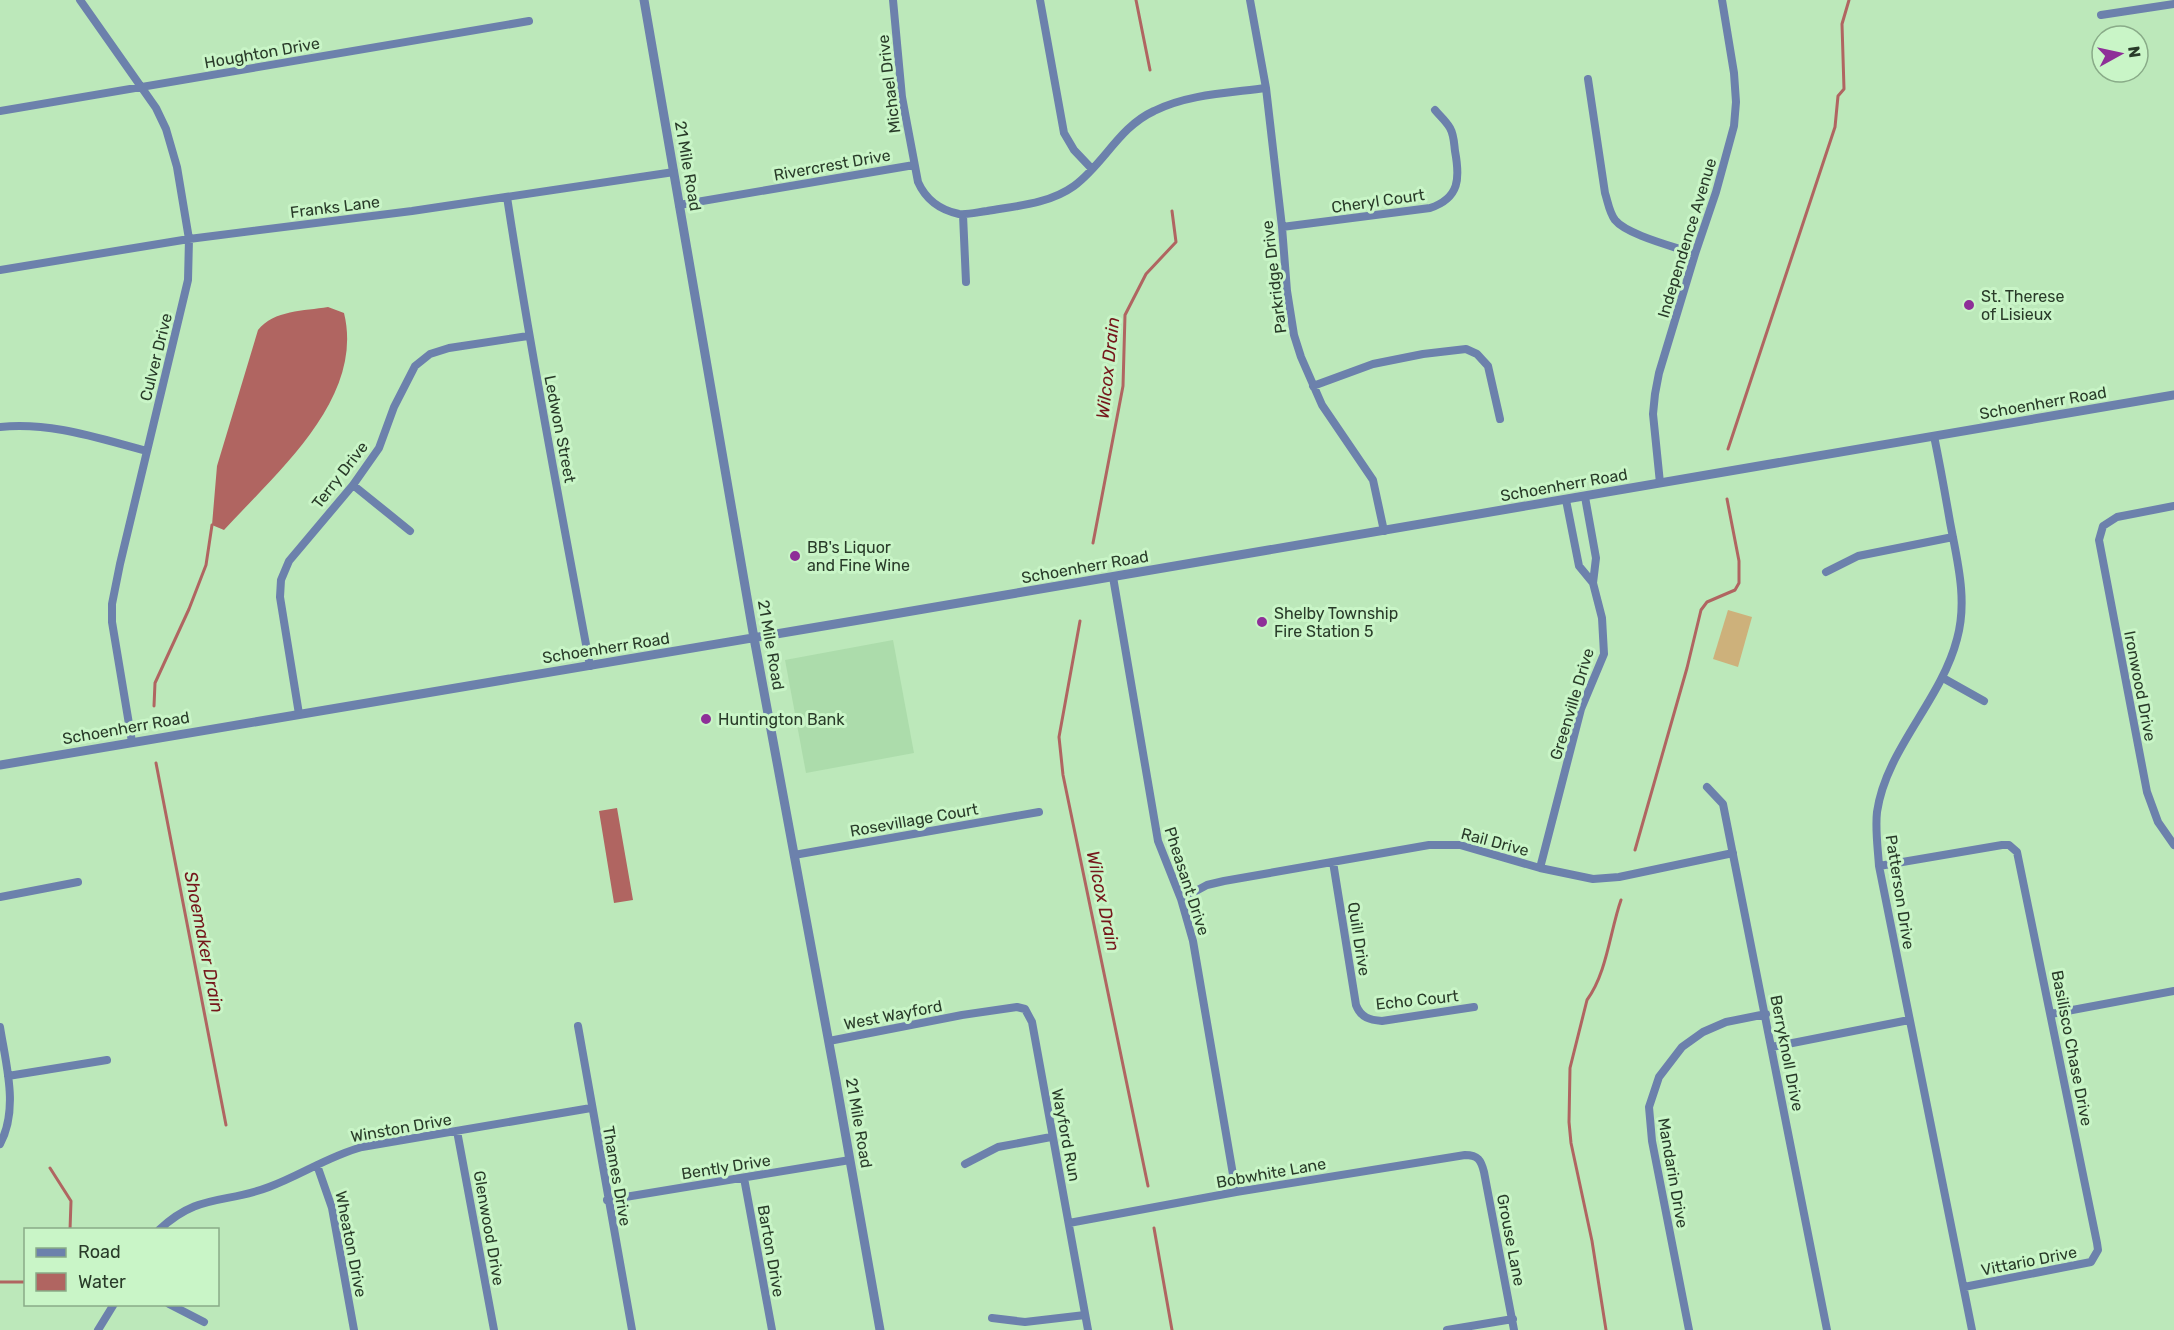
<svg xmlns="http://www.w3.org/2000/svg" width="2174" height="1330" font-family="Rubik,sans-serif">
  <rect width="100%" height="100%" fill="#bce8ba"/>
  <path fill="#acdcab" d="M 893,640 L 914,753 L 806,773 L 785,660 Z"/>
  <path fill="#cdb17b" d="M 1728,610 L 1752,617 L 1738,667 L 1713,659 Z"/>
  <path fill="#b06561" d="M 328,307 L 344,313 C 365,399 276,473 224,530 L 212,525 L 217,466 L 258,330 C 274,310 304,311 328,307 Z
    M 617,808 L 633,900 L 614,903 L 599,811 Z"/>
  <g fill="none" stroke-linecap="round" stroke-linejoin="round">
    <path stroke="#b06561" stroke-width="3" d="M 1136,0 L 1150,70
      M 1728,449 L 1835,127 L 1838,96 L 1844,89 L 1842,24 L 1849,0
      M 1093,543 L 1123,386 L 1125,315 L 1146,274 L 1176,242 L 1172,211
      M 1080,621 L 1059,737 L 1063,775 L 1148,1186
      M 154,706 L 155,683 L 189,609 L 206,565 L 212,525
      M 156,763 L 226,1125
      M 1635,850 L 1687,668 L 1701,610 L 1707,602 L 1735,590 L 1739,583 L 1739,561 L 1727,499
      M 50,1168 L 71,1201 L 70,1230
      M 1154,1228 L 1172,1330
      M 0,1282 L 26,1282
      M 1606,1330 L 1592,1241 L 1571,1143 L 1569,1122 L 1570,1068 L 1587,1000 C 1607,973 1610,931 1621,900"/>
    <path stroke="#6c81ac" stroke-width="8" d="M 80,0 L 156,108 L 166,129 L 177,167 L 189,239 L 188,280 L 120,564 L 112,604 L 112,622 L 132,742
      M 893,0 L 902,97 L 918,182 C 926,200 940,210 959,214 C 968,215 978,212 987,211 C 1016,206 1049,204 1074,186 C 1104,164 1119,127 1154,111 C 1188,94 1229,93 1266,88
      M 1040,0 L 1064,133 L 1074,150 L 1092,169
      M 1250,0 L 1266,88 L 1282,227 L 1287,291 L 1294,335 L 1301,357 L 1322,405 L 1373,480 L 1384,531
      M 2101,15 L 2174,4
      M 1588,79 L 1605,193 C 1608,202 1609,212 1615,220 C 1627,235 1676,247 1695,254
      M 0,111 L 529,21
      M 507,197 C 531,354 561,510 590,666
      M 679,205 L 914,165
      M 963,215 L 966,282
      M 1282,227 L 1430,208 C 1460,198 1460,178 1455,151 C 1454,143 1454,135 1450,128 C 1446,121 1439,115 1435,110
      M 0,270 L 189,239 L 412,211 L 674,172
      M 1313,386 L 1373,364 L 1423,354 L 1466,349 L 1477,354 L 1488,366 L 1500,419
      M 0,427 C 52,422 97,438 147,451
      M 1934,436 C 1940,465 1945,493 1950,522 C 1957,560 1968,600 1957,639 C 1941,701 1886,749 1877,812 C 1875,830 1878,849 1879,866 L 1972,1330
      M 1660,483 L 1653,414 L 1655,394 L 1659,373 L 1695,254 L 1716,192 L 1734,126 L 1736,102 L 1734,73 L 1722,0
      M 353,485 L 410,531
      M 1566,500 L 1579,566 L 1593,583 L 1596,558 L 1585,497
      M 2174,506 L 2117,517 L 2103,526 L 2099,540 L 2147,792 L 2158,822 L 2174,845
      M 1826,572 L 1858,556 L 1953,537
      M 1113,577 L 1158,841 L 1181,899 L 1193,941 L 1236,1192
      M 1943,678 L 1984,701
      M 299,714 L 280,597 L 281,580 L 289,561 L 353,485 L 379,448 L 394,407 L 415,366 L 430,354 L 449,348 L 528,336
      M 1707,787 L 1723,804 L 1827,1330
      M 794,855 L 1039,812
      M 1333,862 L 1356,1005 C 1361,1018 1370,1020 1382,1021 L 1474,1007
      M 1879,866 L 2002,845 L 2009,845 L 2017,852 L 2097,1243 L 2098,1250 L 2091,1262 L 1964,1287
      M 1540,868 L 1581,709 L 1604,654 L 1602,618 L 1593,583
      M 0,897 L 78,882
      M 1181,899 L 1207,885 L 1224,881 L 1429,845 L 1460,845 L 1540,868 L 1593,879 L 1619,877 L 1733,853
      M 2051,1014 L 2174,991
      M 578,1026 L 632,1330
      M 0,1027 C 6,1065 19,1109 0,1144
      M 829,1041 L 962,1015 L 1017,1007 L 1025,1009 L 1032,1022 L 1088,1330
      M 1772,1047 L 1909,1020
      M 8,1076 L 107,1060
      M 457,1131 L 494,1330
      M 965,1164 L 998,1147 L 1051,1137
      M 317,1165 L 332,1208 L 354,1330
      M 744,1178 L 772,1330
      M 607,1200 L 850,1160
      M 1069,1223 L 1236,1192 L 1465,1155 C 1478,1155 1481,1160 1484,1172 L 1514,1330
      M 159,1230 C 198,1193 225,1204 269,1187 C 301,1175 329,1156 362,1147 L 591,1108
      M 169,1304 L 204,1322
      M 992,1318 L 1025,1322 L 1085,1315
      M 98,1330 L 114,1304
      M 1447,1330 L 1513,1319
      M 1689,1330 L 1652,1141 L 1649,1107 L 1659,1077 L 1682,1047 L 1703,1032 L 1726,1022 L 1766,1014"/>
    <path stroke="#6c81ac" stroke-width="9" d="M 644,0 L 754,638 L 836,1081 L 880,1330
      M 0,765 L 871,618 L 2174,395"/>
  </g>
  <g fill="#8e2f98" stroke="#c9f5c7" stroke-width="2">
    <circle cx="1969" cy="305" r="6"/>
    <circle cx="795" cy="556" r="6"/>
    <circle cx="1262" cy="622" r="6"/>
    <circle cx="706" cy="719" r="6"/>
  </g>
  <g text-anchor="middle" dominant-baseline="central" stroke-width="6" stroke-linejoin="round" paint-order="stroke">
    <g font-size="16" fill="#293b29" stroke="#c9f5c7">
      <text transform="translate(262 53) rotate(-10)">Houghton Drive</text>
      <text transform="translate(889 84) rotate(-97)">Michael Drive</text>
      <text transform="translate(832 165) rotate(-10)">Rivercrest Drive</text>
      <text transform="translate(688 166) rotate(80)">21 Mile Road</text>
      <text transform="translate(1378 201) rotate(-8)">Cheryl Court</text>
      <text transform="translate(335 207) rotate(-7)">Franks Lane</text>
      <text transform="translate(1687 238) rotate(-73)">Independence Avenue</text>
      <text transform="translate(1274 277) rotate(-97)">Parkridge Drive</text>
      <text transform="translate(156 357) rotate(-76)">Culver Drive</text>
      <text transform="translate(2043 403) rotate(-10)">Schoenherr Road</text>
      <text transform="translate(560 429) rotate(79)">Ledwon Street</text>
      <text transform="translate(340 475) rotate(-52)">Terry Drive</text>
      <text transform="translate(1564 485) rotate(-10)">Schoenherr Road</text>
      <text transform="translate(1085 567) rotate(-10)">Schoenherr Road</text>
      <text transform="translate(771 645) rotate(80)">21 Mile Road</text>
      <text transform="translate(606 648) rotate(-9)">Schoenherr Road</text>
      <text transform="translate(2140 686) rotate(79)">Ironwood Drive</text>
      <text transform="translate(1572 704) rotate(-73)">Greenville Drive</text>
      <text transform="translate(126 728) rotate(-10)">Schoenherr Road</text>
      <text transform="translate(914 820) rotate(-10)">Rosevillage Court</text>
      <text transform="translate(1495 842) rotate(15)">Rail Drive</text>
      <text transform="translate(1187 881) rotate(72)">Pheasant Drive</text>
      <text transform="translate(1900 892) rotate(81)">Patterson Drive</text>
      <text transform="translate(1359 939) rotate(81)">Quill Drive</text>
      <text transform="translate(1417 1000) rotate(-6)">Echo Court</text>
      <text transform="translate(893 1015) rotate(-11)">West Wayford</text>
      <text transform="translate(2072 1048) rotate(79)">Basilisco Chase Drive</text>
      <text transform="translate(1787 1053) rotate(79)">Berryknoll Drive</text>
      <text transform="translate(859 1123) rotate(80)">21 Mile Road</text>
      <text transform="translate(401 1128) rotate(-10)">Winston Drive</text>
      <text transform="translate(1066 1135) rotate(79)">Wayford Run</text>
      <text transform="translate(726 1167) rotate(-9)">Bently Drive</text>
      <text transform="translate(1271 1173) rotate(-10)">Bobwhite Lane</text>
      <text transform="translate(1673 1173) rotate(80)">Mandarin Drive</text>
      <text transform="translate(617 1176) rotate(80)">Thames Drive</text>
      <text transform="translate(489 1228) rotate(80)">Glenwood Drive</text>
      <text transform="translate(1511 1240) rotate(79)">Grouse Lane</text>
      <text transform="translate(351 1244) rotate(79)">Wheaton Drive</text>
      <text transform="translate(771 1251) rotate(80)">Barton Drive</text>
      <text transform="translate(2029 1261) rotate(-11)">Vittario Drive</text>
    </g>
    <g font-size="16" fill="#293b29" stroke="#c9f5c7" text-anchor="start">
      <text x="1981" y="296">St. Therese<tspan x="1981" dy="18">of Lisieux</tspan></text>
      <text x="807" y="547">BB's Liquor<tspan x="807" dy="18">and Fine Wine</tspan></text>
      <text x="1274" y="613">Shelby Township<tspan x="1274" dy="18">Fire Station 5</tspan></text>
      <text x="718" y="719">Huntington Bank</text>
    </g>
    <g font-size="18" font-style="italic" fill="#75171b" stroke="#c9f5c7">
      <text transform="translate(1108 368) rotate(-84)">Wilcox Drain</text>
      <text transform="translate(1103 901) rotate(78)">Wilcox Drain</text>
      <text transform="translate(204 942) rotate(79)">Shoemaker Drain</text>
    </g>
  </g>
  <rect x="24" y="1228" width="195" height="78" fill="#c9f5c7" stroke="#89ab88" stroke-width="1.5"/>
  <rect x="36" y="1248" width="30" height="9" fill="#6c81ac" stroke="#89ab88" stroke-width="1.5"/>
  <text x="78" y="1258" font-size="18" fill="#293b29">Road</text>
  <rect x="36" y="1273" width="30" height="18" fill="#b06561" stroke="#89ab88" stroke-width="1.5"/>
  <text x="78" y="1288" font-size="18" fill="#293b29">Water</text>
  <g transform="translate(2120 54) rotate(82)"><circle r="28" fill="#c9f5c7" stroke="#89ab88" stroke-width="1.5"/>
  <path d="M0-4.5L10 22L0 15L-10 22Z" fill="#8e2f98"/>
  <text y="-9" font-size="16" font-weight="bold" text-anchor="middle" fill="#293b29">N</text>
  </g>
</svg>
